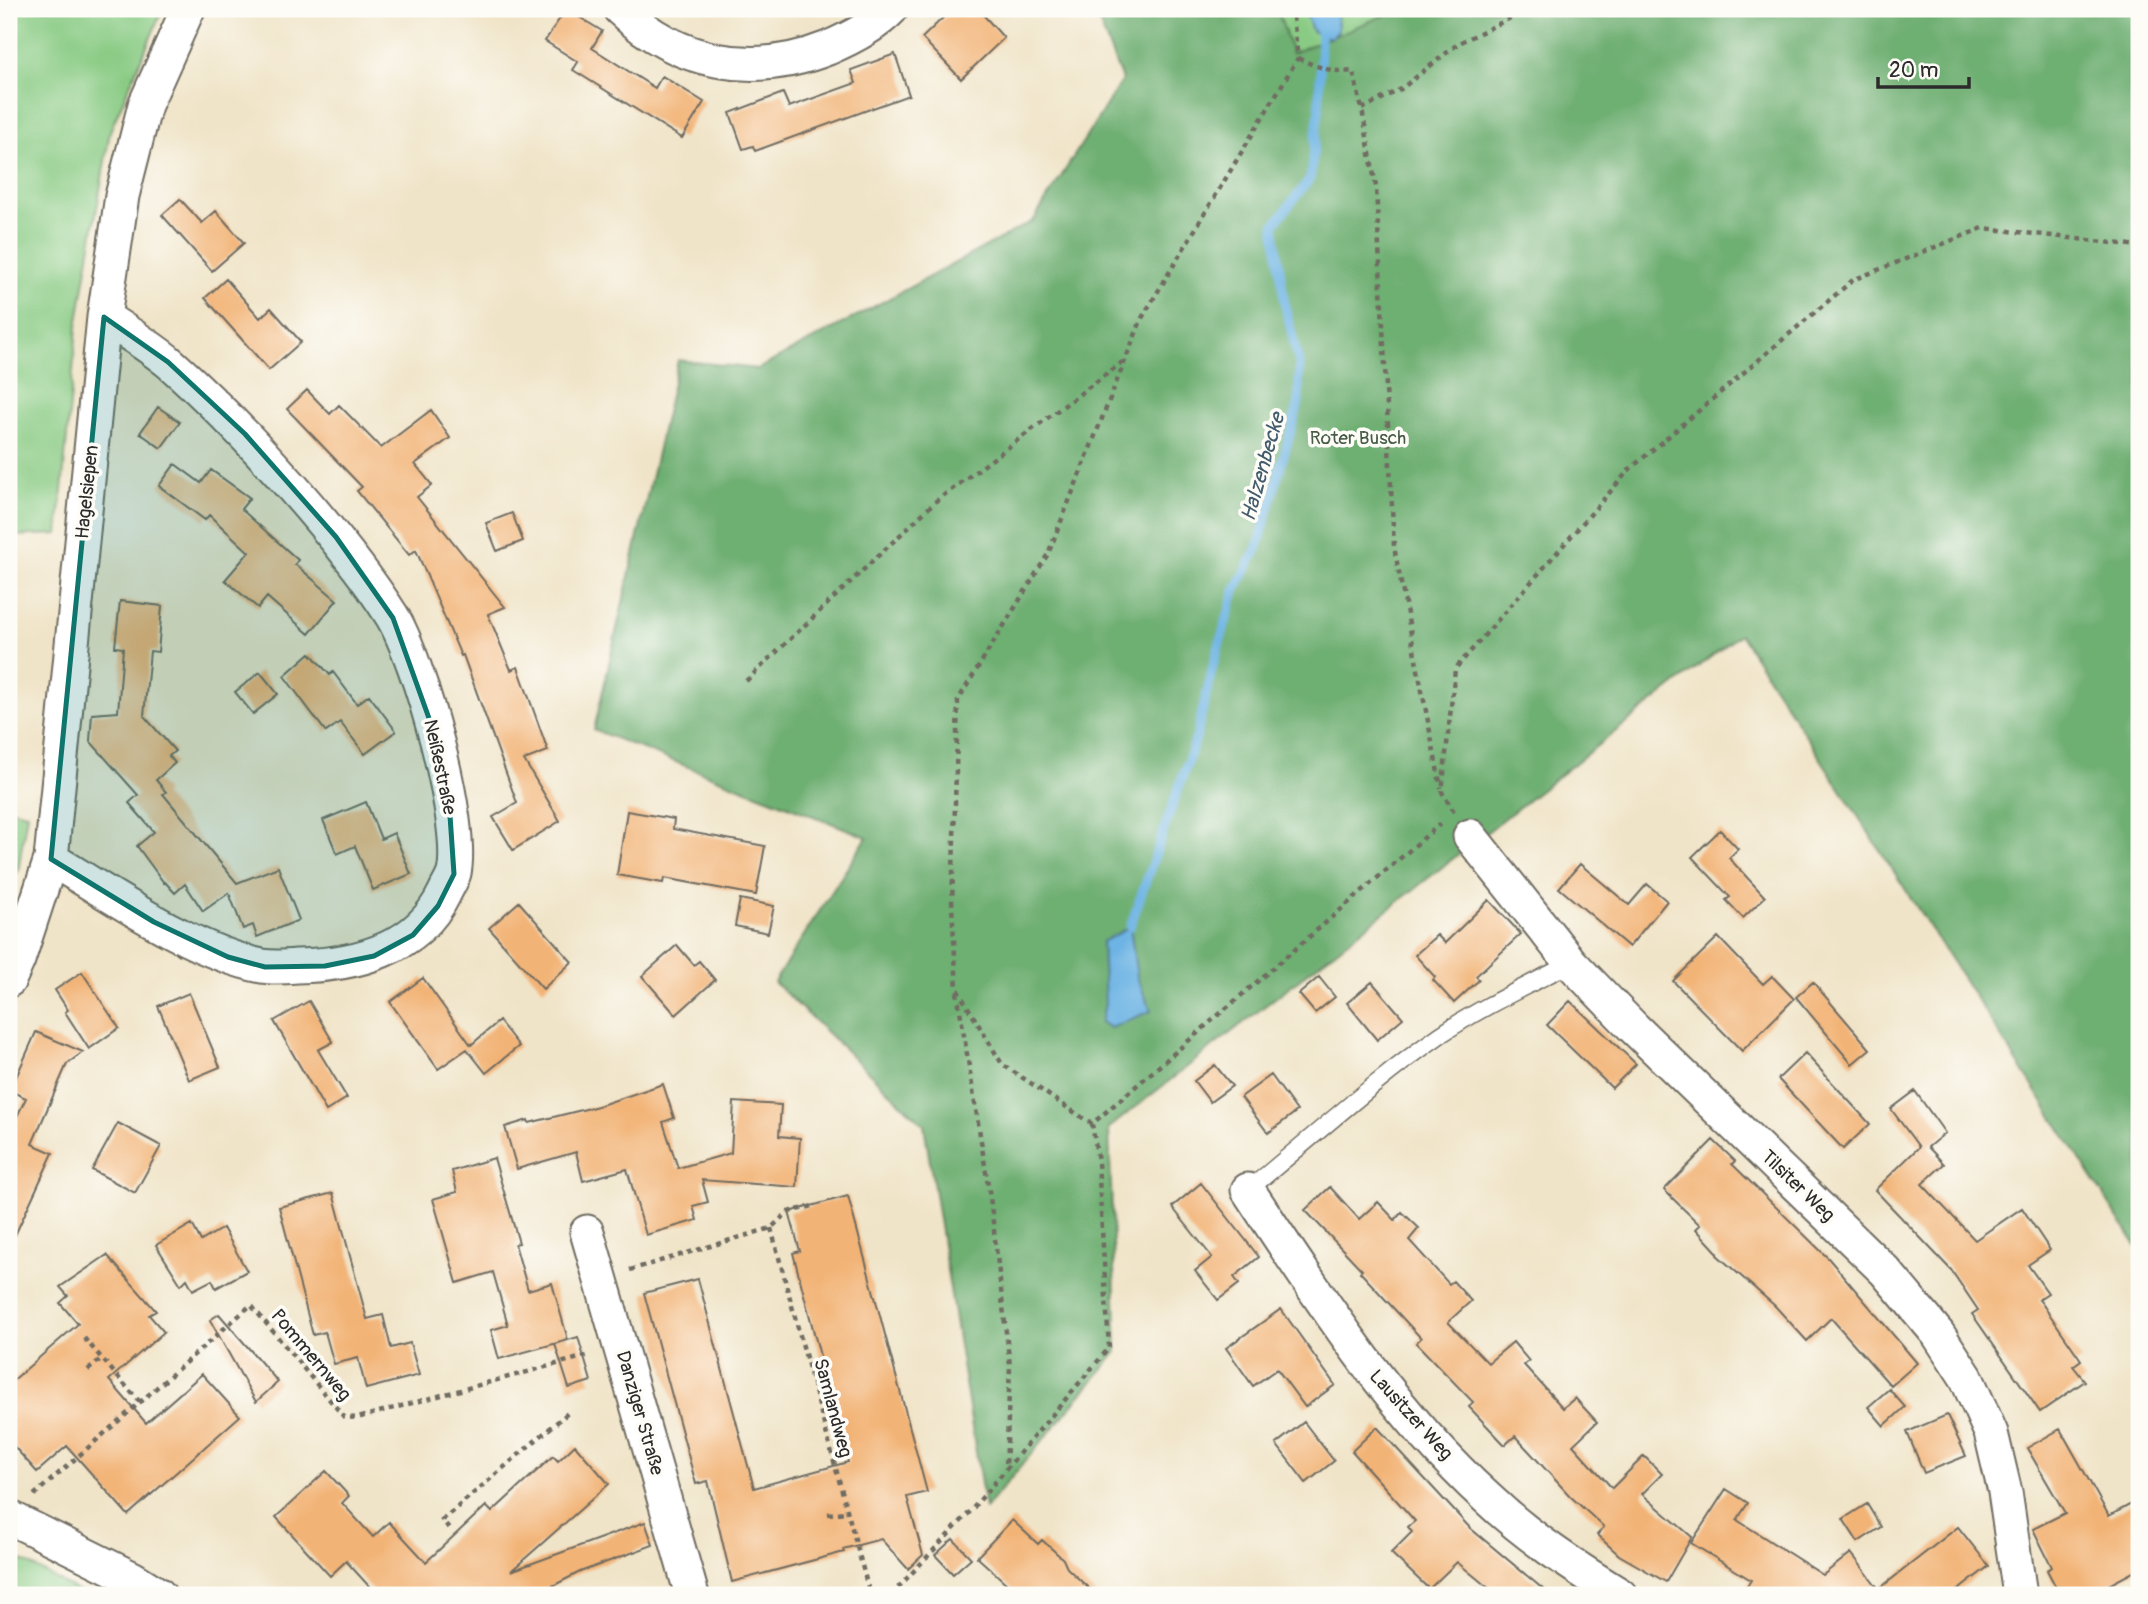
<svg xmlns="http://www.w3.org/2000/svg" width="2148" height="1604" font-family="Pangolin,sans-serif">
  <rect width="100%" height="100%" fill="#fdfcf7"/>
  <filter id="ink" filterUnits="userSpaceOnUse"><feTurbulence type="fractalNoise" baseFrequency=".0143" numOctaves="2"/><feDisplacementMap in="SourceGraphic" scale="14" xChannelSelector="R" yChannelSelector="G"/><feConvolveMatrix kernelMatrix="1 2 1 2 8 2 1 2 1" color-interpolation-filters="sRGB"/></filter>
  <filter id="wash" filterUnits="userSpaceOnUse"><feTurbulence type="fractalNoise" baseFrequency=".00686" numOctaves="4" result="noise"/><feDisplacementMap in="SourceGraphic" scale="28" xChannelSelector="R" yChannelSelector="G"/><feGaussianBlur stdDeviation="1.57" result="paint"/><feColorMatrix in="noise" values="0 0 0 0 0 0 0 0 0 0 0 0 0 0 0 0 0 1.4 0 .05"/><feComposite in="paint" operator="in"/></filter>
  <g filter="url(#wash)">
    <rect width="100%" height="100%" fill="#f0e4c8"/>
    <path fill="#89cb84" stroke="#5a7b58" stroke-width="2" d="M 9,9 L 163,9 L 110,131 L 77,327 L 58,534 L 9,536 Z
      M 1277,9 L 1400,9 L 1292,54 Z
      M 9,809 L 27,813 L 18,872 L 9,869 Z
      M 9,1553 L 84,1595 L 9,1595 Z"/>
    <path fill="#6eaf72" stroke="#4c6d4e" stroke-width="2" d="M 1094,9 L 1277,9 L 1292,53 L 1400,9 L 2139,9 L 2139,1250 L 1740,634 L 1109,1128 L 1117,1352 L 985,1509 L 924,1125 L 774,982 L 867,837 L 594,730 L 678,360 L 758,369 L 1033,221 L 1122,80 Z"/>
    <path fill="#6db4e4" stroke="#4c7088" stroke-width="2" d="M 1309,9 L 1332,9 L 1337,12 L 1338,31 L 1331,38 L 1312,31 L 1306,13 Z
      M 1130,927 L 1137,977 L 1151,1011 L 1110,1028 L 1101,1022 L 1105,1004 L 1102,942 Z"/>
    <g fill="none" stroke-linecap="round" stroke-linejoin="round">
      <path stroke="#6db4e4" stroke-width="9" d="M 1130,927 L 1196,738 L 1213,666 L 1235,591 L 1258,547 L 1299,402 L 1299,363 L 1285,306 L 1274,225 L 1310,179 L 1319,111 L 1321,36 L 1316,9"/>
    </g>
    <g id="blocks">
      <path fill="#f2b376" d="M 566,9 L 602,31 L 592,48 L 655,88 L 662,76 L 704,102 L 682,138 L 573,70 L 578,62 L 545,41 Z
        M 952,9 L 978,9 L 1004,38 L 961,79 L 922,38 Z
        M 895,54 L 909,95 L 755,151 L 753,146 L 743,149 L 730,113 L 783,93 L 789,107 L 856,83 L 851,70 Z
        M 180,199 L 202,223 L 216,211 L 244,243 L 212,271 L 162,215 Z
        M 226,279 L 260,318 L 271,308 L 301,342 L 269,370 L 205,298 Z
        M 307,390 L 330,414 L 339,405 L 381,448 L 431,410 L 450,438 L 415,464 L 432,485 L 417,497 L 505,607 L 488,614 L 511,670 L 518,667 L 548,751 L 524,760 L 560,821 L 513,850 L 493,817 L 517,803 L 463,655 L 461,656 L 416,550 L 409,555 L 357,491 L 362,487 L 287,409 Z
        M 158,407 L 180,422 L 161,448 L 140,433 Z
        M 175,464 L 201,483 L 211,470 L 250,498 L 241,509 L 298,560 L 295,564 L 337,600 L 309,634 L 267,597 L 258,608 L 225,580 L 249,552 L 209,515 L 205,520 L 159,486 Z
        M 512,513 L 523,541 L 497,551 L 486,523 Z
        M 120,601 L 162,606 L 158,652 L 150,651 L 144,716 L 175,751 L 169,756 L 175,763 L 156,780 L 166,792 L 163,794 L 237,883 L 278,867 L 299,920 L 257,937 L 253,925 L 243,929 L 229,893 L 203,911 L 185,884 L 175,893 L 165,882 L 164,883 L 137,846 L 154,832 L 129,803 L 138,795 L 90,741 L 92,714 L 118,712 L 123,648 L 115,647 Z
        M 310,653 L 330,675 L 333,672 L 357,704 L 369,695 L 396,731 L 365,754 L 340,722 L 326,732 L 284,676 Z
        M 260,672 L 278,694 L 253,714 L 235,692 Z
        M 366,802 L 381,839 L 394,833 L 411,874 L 373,890 L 355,846 L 337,854 L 323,820 Z
        M 627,811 L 674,819 L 673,829 L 765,846 L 756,895 L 664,878 L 663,883 L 617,875 Z
        M 1720,830 L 1738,849 L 1729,858 L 1765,897 L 1743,918 L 1726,900 L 1730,897 L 1692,857 Z
        M 1580,864 L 1629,905 L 1647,884 L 1667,901 L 1629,947 L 1559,888 Z
        M 740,899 L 774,906 L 768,933 L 735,926 Z
        M 1489,900 L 1521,934 L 1476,976 L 1479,980 L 1454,1003 L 1433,980 L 1435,977 L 1415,955 L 1437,935 L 1445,943 Z
        M 519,902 L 572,962 L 543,989 L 489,928 Z
        M 1718,937 L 1763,984 L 1772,976 L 1794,999 L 1742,1051 L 1673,981 Z
        M 677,945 L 694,965 L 699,961 L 715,980 L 676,1015 L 642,976 Z
        M 82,972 L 119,1028 L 89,1049 L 65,1012 L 68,1010 L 55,990 Z
        M 1319,977 L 1335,997 L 1315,1013 L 1299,994 Z
        M 423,978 L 471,1045 L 499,1021 L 519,1046 L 486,1073 L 467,1049 L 438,1069 L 390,1002 Z
        M 1372,982 L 1403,1018 L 1377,1040 L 1347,1003 Z
        M 1813,982 L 1870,1049 L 1852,1064 L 1796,997 Z
        M 189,993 L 220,1067 L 189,1080 L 158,1006 Z
        M 309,1001 L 333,1042 L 318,1050 L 347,1098 L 326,1111 L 274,1021 Z
        M 1570,1001 L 1636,1064 L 1612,1088 L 1547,1025 Z
        M 36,1032 L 83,1052 L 67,1064 L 32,1144 L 53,1153 L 9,1248 L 9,1133 L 26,1098 L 10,1091 Z
        M 1805,1053 L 1870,1124 L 1843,1149 L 1778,1079 Z
        M 1215,1065 L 1232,1086 L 1210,1102 L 1194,1081 Z
        M 1271,1075 L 1297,1111 L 1268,1133 L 1241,1097 Z
        M 663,1084 L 674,1118 L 663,1122 L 678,1168 L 731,1153 L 734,1102 L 781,1105 L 779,1136 L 800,1138 L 797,1187 L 702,1180 L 708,1202 L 693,1206 L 697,1220 L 646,1235 L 627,1169 L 583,1181 L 576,1152 L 517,1169 L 505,1127 L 528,1120 L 529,1123 L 598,1106 Z
        M 1915,1091 L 1945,1133 L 1928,1147 L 1944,1164 L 1922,1184 L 1975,1240 L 2022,1208 L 2050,1250 L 2028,1265 L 2048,1293 L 2039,1299 L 2081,1360 L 2073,1366 L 2085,1381 L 2040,1412 L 1972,1314 L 1978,1310 L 1951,1270 L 1875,1190 L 1919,1147 L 1891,1109 Z
        M 118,1123 L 161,1146 L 135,1193 L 92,1170 Z
        M 1713,1140 L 1735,1161 L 1732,1164 L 1829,1259 L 1917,1363 L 1891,1386 L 1831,1318 L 1807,1341 L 1775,1306 L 1717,1255 L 1718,1253 L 1696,1229 L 1700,1225 L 1664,1190 Z
        M 494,1158 L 519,1243 L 515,1244 L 528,1290 L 552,1283 L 568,1340 L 499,1359 L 491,1330 L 508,1325 L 493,1272 L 457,1283 L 433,1199 L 457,1192 L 452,1171 Z
        M 1201,1183 L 1259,1257 L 1234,1277 L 1239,1284 L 1218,1300 L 1195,1271 L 1212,1257 L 1172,1207 Z
        M 1330,1187 L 1359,1219 L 1378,1202 L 1395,1220 L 1402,1212 L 1419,1228 L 1409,1240 L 1449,1284 L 1453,1281 L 1471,1301 L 1448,1322 L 1488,1363 L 1513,1342 L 1529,1361 L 1524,1365 L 1563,1408 L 1575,1398 L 1597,1422 L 1573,1445 L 1612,1488 L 1644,1456 L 1662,1474 L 1642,1494 L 1692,1537 L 1666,1582 L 1619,1555 L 1597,1535 L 1604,1527 L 1570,1496 L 1515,1436 L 1505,1445 L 1469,1407 L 1473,1402 L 1416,1343 L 1421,1338 L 1360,1272 L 1362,1270 L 1305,1210 Z
        M 333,1193 L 367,1319 L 383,1315 L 391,1348 L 410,1343 L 419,1375 L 366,1389 L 358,1358 L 334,1364 L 325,1332 L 313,1335 L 279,1207 Z
        M 848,1196 L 927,1492 L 907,1497 L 923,1555 L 908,1569 L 881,1539 L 843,1549 L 844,1552 L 732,1582 L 708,1481 L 696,1484 L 644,1293 L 698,1279 L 754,1488 L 848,1462 L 793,1253 L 800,1251 L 789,1212 Z
        M 192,1224 L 201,1241 L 223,1228 L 247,1271 L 216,1288 L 212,1280 L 193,1290 L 187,1279 L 181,1285 L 156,1245 Z
        M 107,1255 L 156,1311 L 149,1315 L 164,1332 L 109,1380 L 146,1423 L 202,1374 L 240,1416 L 128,1515 L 67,1446 L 37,1472 L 9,1441 L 9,1384 L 78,1324 L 60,1303 L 68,1296 L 60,1287 Z
        M 1281,1309 L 1335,1385 L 1305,1407 L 1277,1369 L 1253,1386 L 1226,1348 Z
        M 219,1314 L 278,1382 L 256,1402 L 210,1320 Z
        M 578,1337 L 591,1381 L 569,1388 L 555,1344 Z
        M 1889,1389 L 1905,1407 L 1884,1426 L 1868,1407 Z
        M 1947,1415 L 1966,1456 L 1924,1473 L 1907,1432 Z
        M 1304,1422 L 1334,1461 L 1306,1483 L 1276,1444 Z
        M 1377,1427 L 1470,1528 L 1550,1595 L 1497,1595 L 1457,1562 L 1429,1589 L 1391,1553 L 1412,1532 L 1408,1527 L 1415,1521 L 1352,1451 Z
        M 2060,1429 L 2109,1516 L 2139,1500 L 2139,1569 L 2090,1595 L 2060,1595 L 2047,1570 L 2052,1567 L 2033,1529 L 2065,1513 L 2027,1448 Z
        M 575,1445 L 609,1484 L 511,1571 L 645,1522 L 653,1545 L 580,1572 L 535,1595 L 377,1595 L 346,1561 L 330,1576 L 276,1517 L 326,1471 L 349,1496 L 342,1503 L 373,1537 L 389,1522 L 426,1562 L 486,1506 L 492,1512 L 553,1456 L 558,1461 Z
        M 1726,1489 L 1748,1503 L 1737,1520 L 1823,1575 L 1851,1553 L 1879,1589 L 1958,1527 L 1989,1566 L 1952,1595 L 1741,1595 L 1751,1580 L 1691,1543 Z
        M 1867,1504 L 1881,1527 L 1858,1542 L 1843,1519 Z
        M 1012,1520 L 1038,1544 L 1042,1540 L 1063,1559 L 1067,1568 L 1096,1595 L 1019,1595 L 977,1557 Z
        M 953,1539 L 971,1558 L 953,1574 L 935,1555 Z"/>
    </g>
  </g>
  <g filter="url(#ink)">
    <use href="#blocks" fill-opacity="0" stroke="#706c62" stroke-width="2"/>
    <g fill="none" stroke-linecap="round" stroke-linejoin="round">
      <g stroke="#706c62" stroke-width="19">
        <path id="service" d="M 1248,1190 C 1312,1138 1373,1082 1440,1035 C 1481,1007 1527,986 1571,963"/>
      </g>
      <g stroke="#706c62" stroke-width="37">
        <path id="minor" d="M 620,9 C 678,64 753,78 828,48 C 849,39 875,26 891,9
          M 1470,836 L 1571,963 L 1633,1027 L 1885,1271 L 1938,1334 L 1966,1377 L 1991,1433 L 2005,1492 L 2020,1595
          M 51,859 C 113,896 192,952 262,966 C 273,968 286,967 297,966 C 354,965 417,950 444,894 C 447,887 452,880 454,873 C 465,823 419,660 392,616 C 363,570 328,528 292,487 C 254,444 214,402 170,363 C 150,346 126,332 104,317
          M 9,980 L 18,960 L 51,859 L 104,317 L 122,196 L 145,105 L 188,9
          M 1248,1190 C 1320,1299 1390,1409 1487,1498 C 1527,1536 1573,1566 1620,1595
          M 587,1232 L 692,1595
          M 9,1517 L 132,1578 L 159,1595"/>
      </g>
      <path stroke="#706c62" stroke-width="4.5" stroke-dasharray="5 5" stroke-linecap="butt" d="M 1298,58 C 1317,67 1332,73 1353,71 L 1362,109 L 1376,187 L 1394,547 L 1441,788
        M 1362,109 L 1401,89 L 1459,43 L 1529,9
        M 746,681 L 936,501 L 1124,361
        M 1454,812 L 1442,792 L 1455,669 L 1630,469 L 1853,280 L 1983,228 L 2139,246
        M 957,992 L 990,1197 L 1010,1366 L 1006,1469
        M 1092,1124 L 1002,1064 L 957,989 L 952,906 L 958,700 L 1048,554 L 1142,318 L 1298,58 L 1292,9
        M 771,1228 L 870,1595
        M 630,1270 L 771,1228 L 788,1212 L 813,1206
        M 84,1338 L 139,1401
        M 88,1370 L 102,1358
        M 34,1495 L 251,1305 L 344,1417 L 357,1418 L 590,1355
        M 828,1514 L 846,1512
        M 449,1528 L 442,1520 L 569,1412
        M 891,1595 L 968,1514 L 1109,1348 L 1098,1161 L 1092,1124 L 1440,824"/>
      <use href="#service" stroke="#fff" stroke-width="16"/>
      <use href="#minor" stroke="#fff" stroke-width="33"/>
    </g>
  </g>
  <path fill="#0f766e" fill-opacity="0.2" stroke="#0f766e" stroke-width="5" stroke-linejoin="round" d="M 104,317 L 168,362 L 245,434 L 336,537 L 393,618 L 435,735 L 449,801 L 454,874 L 438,906 L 413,935 L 374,956 L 325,966 L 265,967 L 228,957 L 154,922 L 51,859 Z"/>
  <g text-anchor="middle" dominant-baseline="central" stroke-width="7" stroke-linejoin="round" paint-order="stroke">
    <g font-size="19" fill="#475b46" stroke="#fdfcf7">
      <text x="1358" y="438">Roter Busch</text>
    </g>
    <g font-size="19" fill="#2b2b2b" stroke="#fdfcf7">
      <text transform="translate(87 492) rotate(-84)">Hagelsiepen</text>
      <text transform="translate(440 767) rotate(78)">Neißestraße</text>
      <text transform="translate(1798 1186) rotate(44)">Tilsiter Weg</text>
      <text transform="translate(311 1355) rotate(50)">Pommernweg</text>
      <text transform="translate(833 1408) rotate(75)">Samlandweg</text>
      <text transform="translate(640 1413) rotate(74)">Danziger Straße</text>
      <text transform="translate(1411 1415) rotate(48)">Lausitzer Weg</text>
    </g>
    <g font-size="21" font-style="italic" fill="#425b6c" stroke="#fdfcf7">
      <text transform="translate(1263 467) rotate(-74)">Halzenbecke</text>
    </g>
  </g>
  <rect width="2148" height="1604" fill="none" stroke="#fdfcf7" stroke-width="35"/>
  <path d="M1878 77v10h91v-10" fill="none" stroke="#2b2b2b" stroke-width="3.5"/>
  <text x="1889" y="77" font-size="21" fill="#2b2b2b" stroke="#fdfcf7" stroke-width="5" paint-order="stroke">20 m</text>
</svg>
